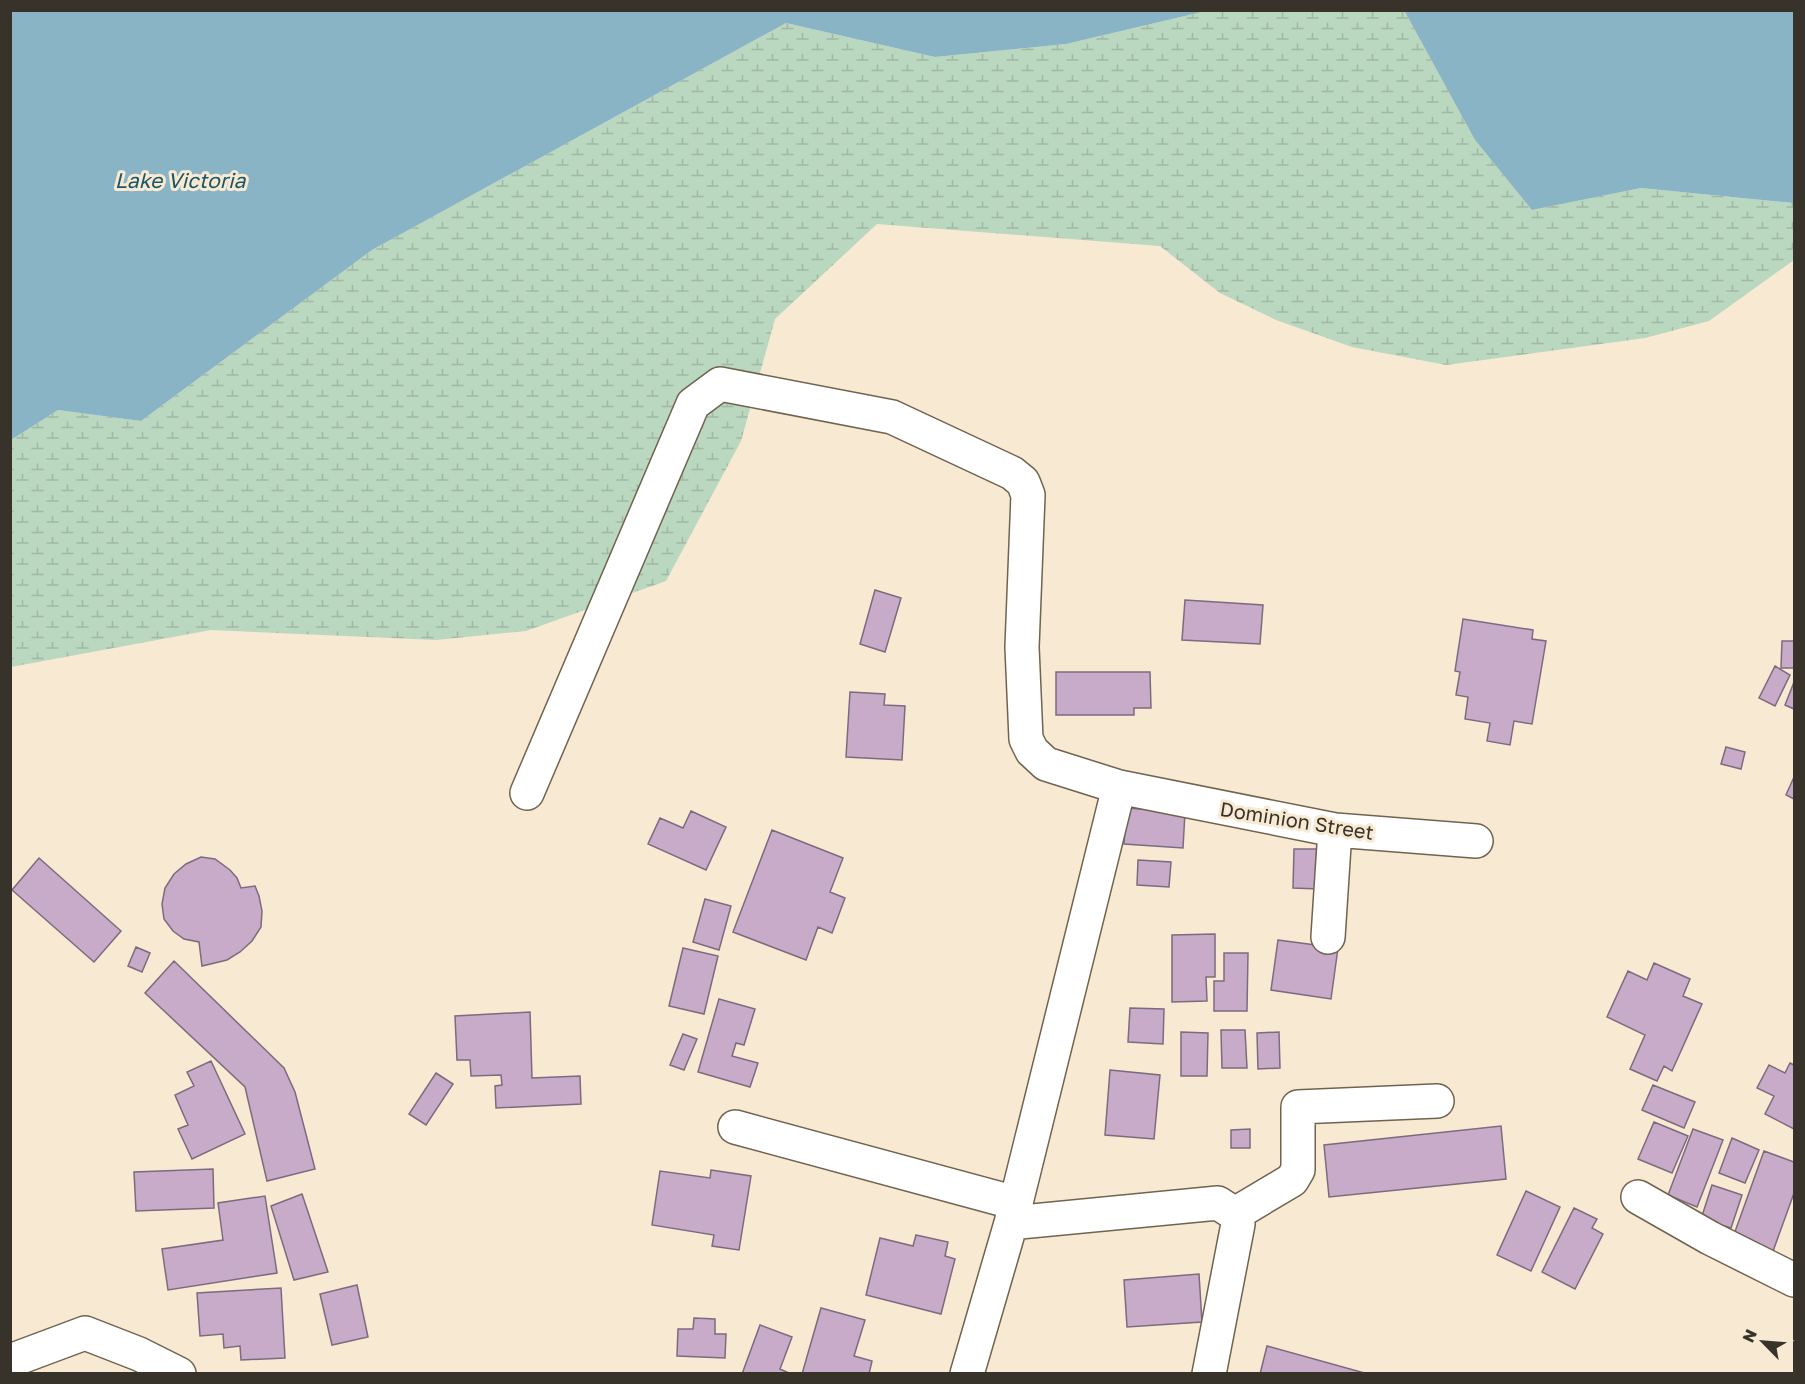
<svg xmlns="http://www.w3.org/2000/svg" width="1805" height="1384" font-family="'Golos Text',sans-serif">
  <defs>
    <pattern id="wetland-marsh" width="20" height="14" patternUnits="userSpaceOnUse" patternTransform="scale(1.5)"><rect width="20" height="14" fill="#bad7bf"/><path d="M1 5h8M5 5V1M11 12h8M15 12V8" fill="none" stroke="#a1b9a4"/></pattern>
  </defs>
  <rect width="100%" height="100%" fill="#f8e9d2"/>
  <path fill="url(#wetland-marsh)" d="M 1345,10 L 1405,12 L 1475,140 L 1532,210 L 1641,188 L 1794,203 L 1794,260 L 1709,321 L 1645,338 L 1446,365 L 1352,347 L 1276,320 L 1220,293 L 1160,246 L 877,224 L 775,319 L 741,441 L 666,581 L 526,631 L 436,640 L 211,630 L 11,667 L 11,440 L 58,410 L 141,421 L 372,250 L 786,23 L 935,57 L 1066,44 L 1206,11 Z"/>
  <path fill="#88b4c5" d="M 11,10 L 1206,10 L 1206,11 L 1066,44 L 935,57 L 786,23 L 372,250 L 141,421 L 58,410 L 11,440 Z
    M 1345,11 L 1794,11 L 1794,203 L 1641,188 L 1532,210 L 1475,140 L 1405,12 Z"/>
  <path fill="#c8abc9" stroke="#7c6b7e" stroke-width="1.5" d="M 875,590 L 901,598 L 885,652 L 860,644 Z
    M 1185,600 L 1263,605 L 1260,644 L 1182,640 Z
    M 1463,619 L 1533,630 L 1532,639 L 1546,641 L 1532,724 L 1514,721 L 1510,745 L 1487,741 L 1490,723 L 1465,719 L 1468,697 L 1456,695 L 1460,672 L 1455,671 Z
    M 1782,641 L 1794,641 L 1794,668 L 1781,668 Z
    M 1775,666 L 1790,675 L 1775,706 L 1759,698 Z
    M 1056,672 L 1150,672 L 1151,708 L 1134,708 L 1134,715 L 1056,715 Z
    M 1794,682 L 1794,709 L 1785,705 Z
    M 850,692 L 885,694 L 884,705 L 905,706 L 902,760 L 846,757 Z
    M 1726,747 L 1745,752 L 1741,769 L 1721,764 Z
    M 1794,777 L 1794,799 L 1786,795 Z
    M 1126,808 L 1185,812 L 1183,848 L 1124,844 Z
    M 691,811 L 726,827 L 706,870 L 648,844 L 660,818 L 683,828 Z
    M 772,830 L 843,858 L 830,892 L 845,898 L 832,933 L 818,927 L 806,960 L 733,932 Z
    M 1294,849 L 1320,849 L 1319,889 L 1293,888 Z
    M 201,857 L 215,859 L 230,870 L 237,878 L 241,888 L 255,886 L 259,896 L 262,911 L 261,927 L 252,941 L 240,952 L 227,960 L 202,966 L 199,942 L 184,939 L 173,931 L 164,919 L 162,904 L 165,888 L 174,874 L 186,864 Z
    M 39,858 L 121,931 L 94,962 L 12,890 Z
    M 1138,860 L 1171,862 L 1169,887 L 1137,885 Z
    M 705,899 L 731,906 L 719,950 L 693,942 Z
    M 1215,934 L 1215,977 L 1206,977 L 1207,1001 L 1172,1002 L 1172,935 Z
    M 1278,940 L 1338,948 L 1331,999 L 1271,990 Z
    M 136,947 L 150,953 L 142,972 L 128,966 Z
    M 683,948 L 718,956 L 704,1014 L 669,1006 Z
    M 1224,953 L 1248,953 L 1247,1011 L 1214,1011 L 1214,981 L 1224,981 Z
    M 174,961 L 284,1068 L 295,1092 L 315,1169 L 267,1181 L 245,1087 L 145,993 Z
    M 1654,963 L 1690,979 L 1683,996 L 1702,1004 L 1672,1071 L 1664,1066 L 1657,1081 L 1630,1069 L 1645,1035 L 1607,1017 L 1628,971 L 1647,980 Z
    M 719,999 L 755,1009 L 744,1045 L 736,1043 L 732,1056 L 758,1063 L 750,1087 L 698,1072 Z
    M 1130,1008 L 1164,1009 L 1163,1044 L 1128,1042 Z
    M 530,1012 L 532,1078 L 580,1076 L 581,1104 L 496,1108 L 495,1086 L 502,1085 L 501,1075 L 471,1076 L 470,1060 L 457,1060 L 455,1016 Z
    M 1221,1030 L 1245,1030 L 1247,1068 L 1222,1068 Z
    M 1181,1032 L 1208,1033 L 1207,1076 L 1181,1076 Z
    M 1279,1032 L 1280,1068 L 1258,1069 L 1257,1033 Z
    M 683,1034 L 697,1039 L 684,1070 L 670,1065 Z
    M 211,1061 L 245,1134 L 192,1159 L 178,1129 L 188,1125 L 175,1095 L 194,1086 L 187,1072 Z
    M 1790,1063 L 1794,1065 L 1794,1129 L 1765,1114 L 1774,1096 L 1757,1088 L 1769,1065 L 1785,1073 Z
    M 1110,1070 L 1160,1075 L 1154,1139 L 1105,1135 Z
    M 436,1073 L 453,1084 L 426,1125 L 409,1114 Z
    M 1653,1085 L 1695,1102 L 1684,1128 L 1642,1110 Z
    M 1654,1122 L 1688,1136 L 1672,1173 L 1638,1159 Z
    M 1501,1126 L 1506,1179 L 1329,1197 L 1324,1145 Z
    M 1250,1129 L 1250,1148 L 1231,1148 L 1231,1130 Z
    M 1693,1129 L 1723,1140 L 1697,1207 L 1668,1195 Z
    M 1732,1138 L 1759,1150 L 1745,1183 L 1719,1173 Z
    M 1764,1151 L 1794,1162 L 1794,1193 L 1772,1254 L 1732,1240 Z
    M 213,1169 L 214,1208 L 136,1211 L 134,1172 Z
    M 711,1170 L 751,1176 L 739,1250 L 712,1246 L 714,1235 L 652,1225 L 660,1171 L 710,1178 Z
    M 1712,1185 L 1742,1195 L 1731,1228 L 1701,1219 Z
    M 1526,1191 L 1560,1207 L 1531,1271 L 1497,1255 Z
    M 302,1194 L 328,1272 L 294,1280 L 271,1206 Z
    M 265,1196 L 277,1273 L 168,1290 L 162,1249 L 223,1240 L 218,1203 Z
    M 1574,1208 L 1597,1219 L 1592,1228 L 1603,1234 L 1575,1289 L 1542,1272 Z
    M 916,1235 L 948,1242 L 945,1256 L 955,1259 L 941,1314 L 866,1295 L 880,1238 L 913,1246 Z
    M 1199,1274 L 1202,1322 L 1127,1327 L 1124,1280 Z
    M 357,1285 L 368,1337 L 332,1345 L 320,1294 Z
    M 281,1288 L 285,1358 L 241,1360 L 240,1346 L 224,1348 L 223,1334 L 200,1336 L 197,1293 Z
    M 821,1308 L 865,1320 L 854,1356 L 872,1361 L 869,1374 L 802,1374 Z
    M 694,1318 L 715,1319 L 715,1334 L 726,1334 L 725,1358 L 677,1356 L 678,1329 L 693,1329 Z
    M 760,1325 L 792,1337 L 780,1369 L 791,1374 L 742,1374 Z
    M 1267,1346 L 1368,1374 L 1260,1374 Z"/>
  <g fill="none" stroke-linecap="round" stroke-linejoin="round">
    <g stroke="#706350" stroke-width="36">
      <path id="minor" d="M 527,793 L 693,404 L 720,384 L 892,417 L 1012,473 L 1023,482 L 1028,495 L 1022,647 L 1026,739 L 1032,751 L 1046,764 L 1119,787 L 1335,830 L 1476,841
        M 1328,937 L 1335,830
        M 735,1127 L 1016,1203
        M 1638,1197 L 1710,1238 L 1794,1280
        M 1235,1214 L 1292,1180 L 1298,1170 L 1298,1107 L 1437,1101
        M 1011,1223 L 1218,1203 L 1235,1214 L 1238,1224 L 1209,1374
        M 10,1361 L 85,1333 L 139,1354 L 179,1374
        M 967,1374 L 1011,1223 L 1119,787"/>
    </g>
    <use href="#minor" stroke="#fff" stroke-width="33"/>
  </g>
  <g text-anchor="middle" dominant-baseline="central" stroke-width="6" stroke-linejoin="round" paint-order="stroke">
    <g font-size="20" fill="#38332a" stroke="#f8e9d2">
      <text transform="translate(1297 820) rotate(9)">Dominion Street</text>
    </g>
    <g font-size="21" font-style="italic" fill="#1c5769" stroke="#f8e9d2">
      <text x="180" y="180">Lake Victoria</text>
    </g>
  </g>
  <rect width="1805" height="1384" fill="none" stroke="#38332a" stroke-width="24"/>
  <g transform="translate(1763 1342) rotate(295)" stroke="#f8e9d2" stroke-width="4.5" paint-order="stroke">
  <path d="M0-4.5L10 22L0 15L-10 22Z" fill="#38332a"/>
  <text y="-9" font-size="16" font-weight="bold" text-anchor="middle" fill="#38332a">N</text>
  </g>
</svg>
